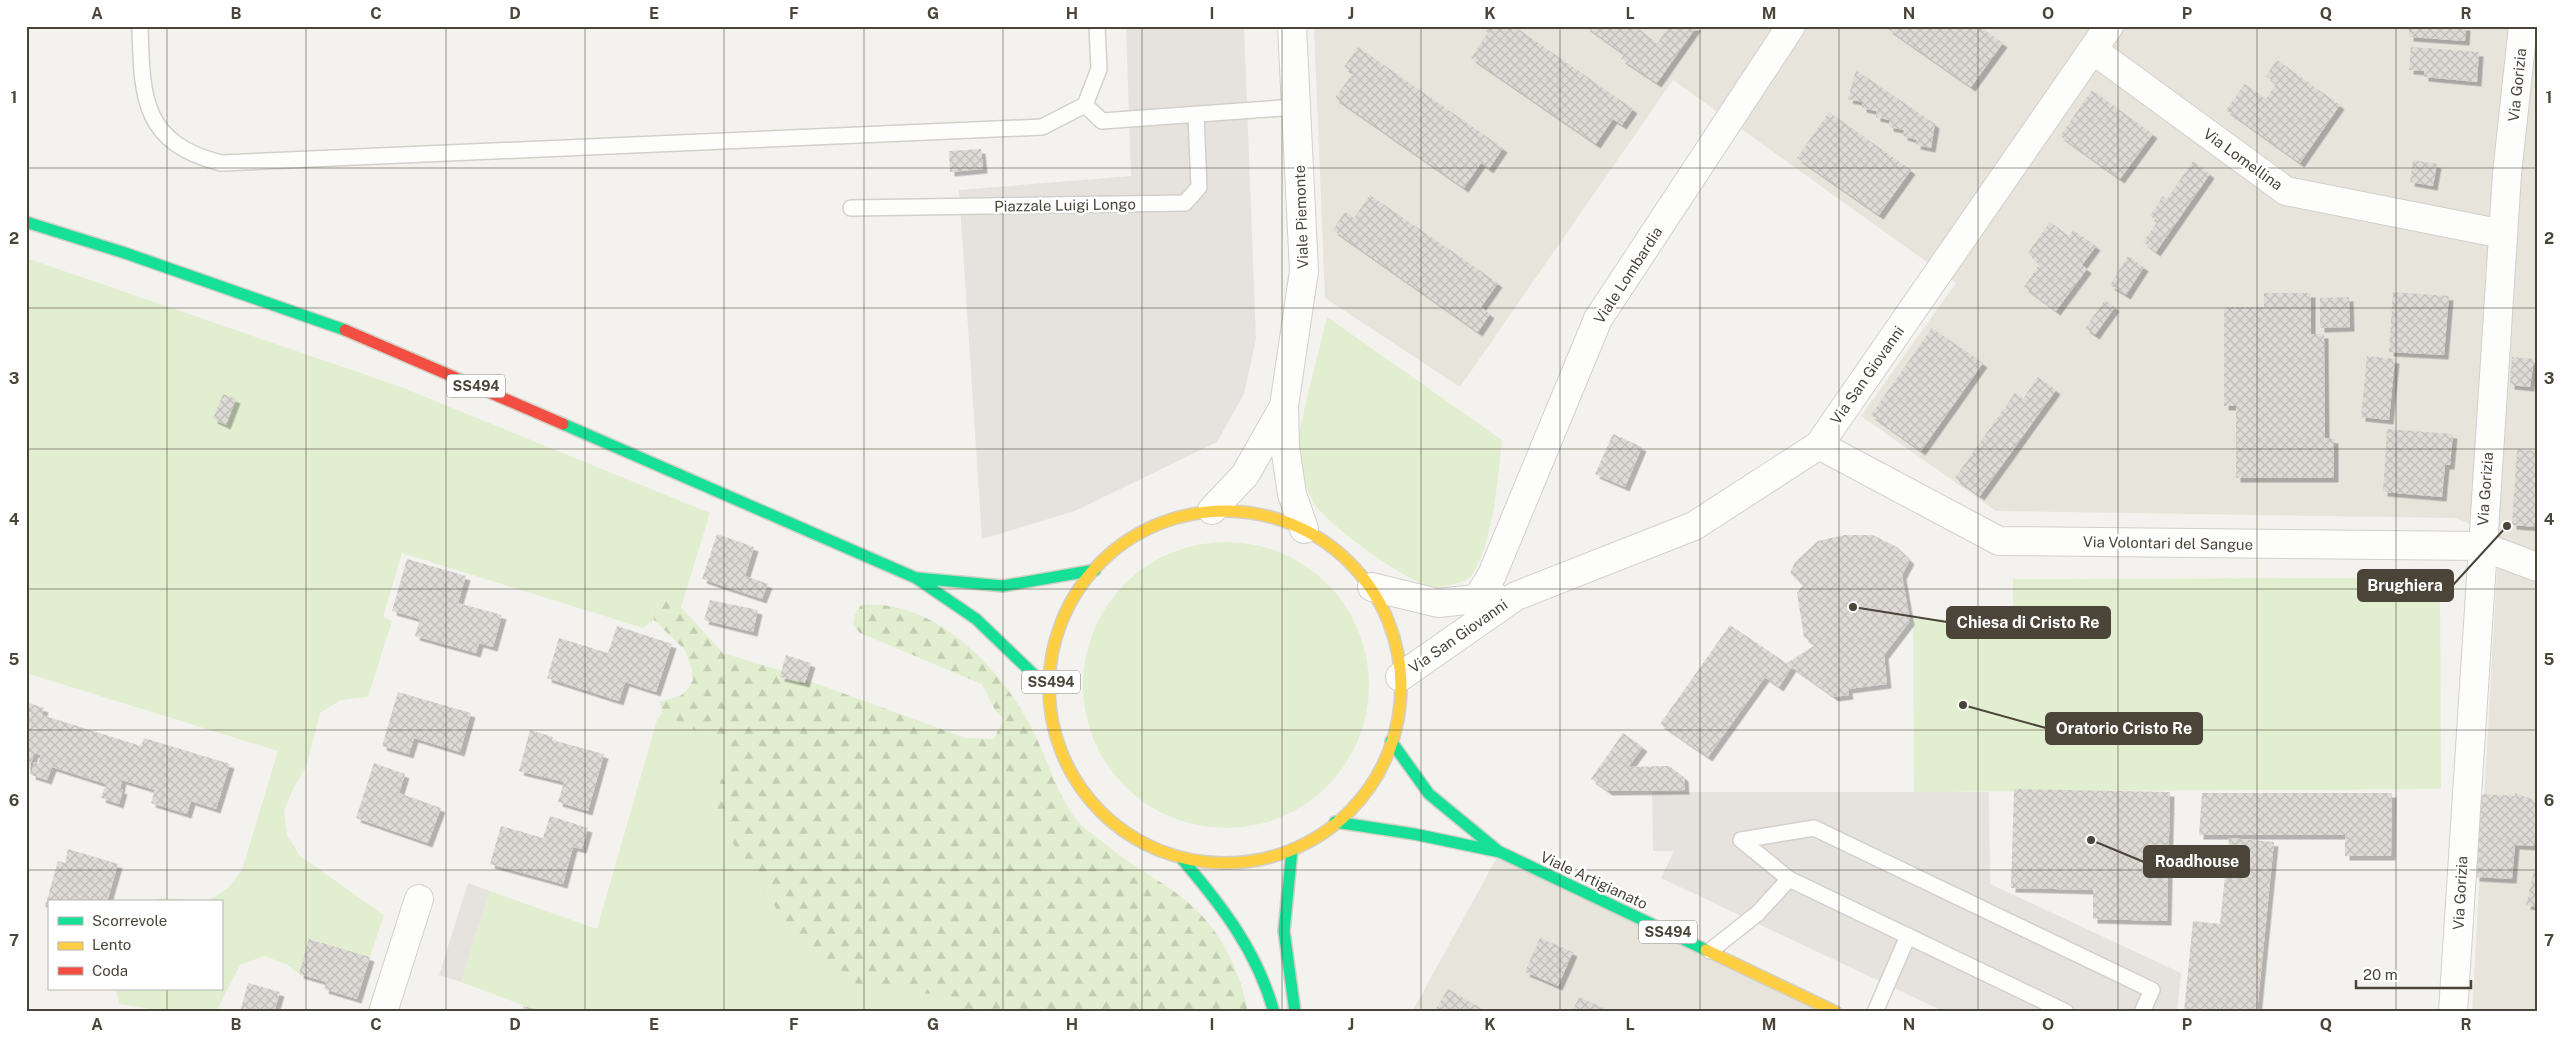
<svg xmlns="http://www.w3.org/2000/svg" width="2563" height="1038" font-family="'Public Sans',sans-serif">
  <defs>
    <pattern id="forest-firs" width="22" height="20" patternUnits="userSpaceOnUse" patternTransform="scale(1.25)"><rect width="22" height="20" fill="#e1eecf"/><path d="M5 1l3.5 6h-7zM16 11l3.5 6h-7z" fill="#c3cdb2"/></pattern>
    <pattern id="building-cross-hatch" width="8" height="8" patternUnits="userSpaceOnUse" patternTransform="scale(1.25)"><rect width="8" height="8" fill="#dedbd6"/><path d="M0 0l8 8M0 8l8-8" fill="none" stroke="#c0bdb8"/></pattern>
    <filter id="shadow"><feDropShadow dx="4.5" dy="4.5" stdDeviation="0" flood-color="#0004"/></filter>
  </defs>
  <rect width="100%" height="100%" fill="#f4f2ee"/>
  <path fill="#e7e4dc" d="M 1314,26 L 2537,26 L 2537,1012 L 2472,1012 L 2499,534 L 2454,518 L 1996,511 L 1861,416 L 1956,283 L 1673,80 L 1460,387 L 1325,298 Z
    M 1500,852 L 1836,1012 L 1412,1012 Z"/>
  <path fill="#e1eecf" d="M 26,258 L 401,387 L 710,513 L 681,607 L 662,598 L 652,610 L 654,620 L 643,628 L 402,553 L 383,617 L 392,621 L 368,697 L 341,700 L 320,713 L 306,767 L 294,787 L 284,811 L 287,835 L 300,856 L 384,915 L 370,957 L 310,939 L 299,974 L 286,964 L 264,956 L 240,965 L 217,1010 L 172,1012 L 119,1004 L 116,989 L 221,989 L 221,902 L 151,902 L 160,898 L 207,901 L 228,888 L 242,870 L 278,751 L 26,673 Z
    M 1327,317 L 1502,440 C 1498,476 1493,547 1471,576 C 1464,584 1438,589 1428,586 C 1399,576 1340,533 1319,510 C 1309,498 1297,466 1296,451 C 1296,441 1300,430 1302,421 C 1309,386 1319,352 1327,317 Z
    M1083 685a143 143 0 1 1 286 0a143 143 0 1 1-286 0Z
    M 2440,578 L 2441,789 L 1914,792 L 1913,619 L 2013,619 L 2013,579 Z
    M 662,713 C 682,726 721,737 729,761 L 712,802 L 745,867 L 771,900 L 794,939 L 809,953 L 844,972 L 860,987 L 889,987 L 927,994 L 941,993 L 957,1012 L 542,1012 L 461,982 L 490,891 L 597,929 L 657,720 Z"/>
  <path fill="url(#forest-firs)" d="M 662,598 L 681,607 L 723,653 L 779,670 L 966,738 L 994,739 L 1004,719 L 996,712 L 982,684 L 860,633 L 853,625 L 855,615 L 861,605 C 938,598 1008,675 1037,739 C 1049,765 1058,795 1075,818 C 1083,829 1099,838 1109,847 C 1133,867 1161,880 1184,899 C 1220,928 1239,967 1248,1012 L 957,1012 L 941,993 L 927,994 L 889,987 L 860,987 L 844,972 L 809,953 L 794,939 L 771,900 L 745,867 L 712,802 L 729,761 C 721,737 682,726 662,713 L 660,702 L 680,696 L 688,689 L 693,680 L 692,670 L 685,650 L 654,620 L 651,599 Z"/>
  <path fill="#e6e3df" d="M 1126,26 L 1244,26 L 1256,339 L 1244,394 L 1217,442 L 1075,511 L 982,539 L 959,190 L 1131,176 Z
    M 1652,792 L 1989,792 L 1990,884 L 2181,973 L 2177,1012 L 1945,1012 L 1661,878 L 1674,851 L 1653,851 Z
    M 468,883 L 490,891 L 461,982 L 439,975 Z"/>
  <path fill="url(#building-cross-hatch)" filter="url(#shadow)" d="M 1481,26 L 1514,26 L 1633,109 L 1622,125 L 1613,119 L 1596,144 L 1471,58 L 1489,31 Z
    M 1585,26 L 1636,26 L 1657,44 L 1669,26 L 1697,26 L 1657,83 L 1621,59 L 1624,54 Z
    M 1891,26 L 1979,26 L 2003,43 L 1971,87 L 1888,29 Z
    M 2409,26 L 2466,26 L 2465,41 L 2409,37 Z
    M 1358,47 L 1503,148 L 1489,169 L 1481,163 L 1464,188 L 1335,98 L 1353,73 L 1344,67 Z
    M 2411,47 L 2479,52 L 2477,82 L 2424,77 L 2424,71 L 2409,70 Z
    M 2277,60 L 2340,105 L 2300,163 L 2226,110 L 2245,84 L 2266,99 L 2276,84 L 2266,76 Z
    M 1856,70 L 1935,124 L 1931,148 L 1916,145 L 1917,140 L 1903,136 L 1904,130 L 1889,127 L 1889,120 L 1876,117 L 1876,111 L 1862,108 L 1862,102 L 1848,99 Z
    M 2092,90 L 2153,134 L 2120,179 L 2060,136 Z
    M 1829,112 L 1911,170 L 1879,215 L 1797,158 Z
    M 981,149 L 983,169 L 950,172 L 949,151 Z
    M 2413,160 L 2437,164 L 2433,186 L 2410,182 Z
    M 2193,161 L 2210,174 L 2156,252 L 2143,242 L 2158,221 L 2150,216 L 2163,196 L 2167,199 Z
    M 1370,195 L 1498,283 L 1481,307 L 1490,314 L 1478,332 L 1333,230 L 1345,212 L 1354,218 Z
    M 2050,222 L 2069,236 L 2073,230 L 2096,246 L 2082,265 L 2087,269 L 2056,311 L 2024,287 L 2039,265 L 2028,253 Z
    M 2128,256 L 2144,267 L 2126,295 L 2110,285 Z
    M 2393,292 L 2449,296 L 2444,355 L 2389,352 Z
    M 2264,293 L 2311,293 L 2311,334 L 2324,334 L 2325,438 L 2334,439 L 2334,478 L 2236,478 L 2236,406 L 2224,406 L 2224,307 L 2264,307 Z
    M 2349,297 L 2350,327 L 2320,328 L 2320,298 Z
    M 2105,300 L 2115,307 L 2095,335 L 2085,328 Z
    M 1932,328 L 1983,363 L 1921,451 L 1871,415 Z
    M 2367,356 L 2395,359 L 2389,420 L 2361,417 Z
    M 2512,357 L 2534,359 L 2530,387 L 2510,385 Z
    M 2038,377 L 2056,390 L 1980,496 L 1955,478 L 2015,393 L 2023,399 Z
    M 223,394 L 236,399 L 226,425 L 213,419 Z
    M 2387,429 L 2453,434 L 2450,465 L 2445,465 L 2442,497 L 2383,492 Z
    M 1613,434 L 1642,447 L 1625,487 L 1595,474 Z
    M 2517,449 L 2537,451 L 2537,527 L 2512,525 Z
    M 717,534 L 754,547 L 745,576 L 768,584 L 762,599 L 702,579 Z
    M 1844,535 L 1873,535 L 1897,547 L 1910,560 L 1902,575 L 1910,621 L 1884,655 L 1887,684 L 1848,689 L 1849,695 L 1834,697 L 1792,667 L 1779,687 L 1765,677 L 1708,757 L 1660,724 L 1730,625 L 1792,667 L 1787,663 L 1815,645 L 1804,637 L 1797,593 L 1803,585 L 1790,573 L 1795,562 L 1818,541 Z
    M 407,559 L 466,576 L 458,603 L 502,615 L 493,647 L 479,643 L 476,653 L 415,636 L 420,619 L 392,611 Z
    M 710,600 L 758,610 L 753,632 L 704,620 Z
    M 617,626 L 672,644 L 656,692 L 625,682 L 619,701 L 547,678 L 559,638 L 608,653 Z
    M 786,655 L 811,663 L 805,683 L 780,677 Z
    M 398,692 L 471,713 L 460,752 L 414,738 L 409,754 L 382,746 Z
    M 26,702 L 44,708 L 42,715 L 141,746 L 144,738 L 230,764 L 216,809 L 191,801 L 187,814 L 151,803 L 155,790 L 122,780 L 120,789 L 123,790 L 119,804 L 101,798 L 106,784 L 52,767 L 47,780 L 31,775 L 34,762 L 38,764 L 41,755 L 34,753 L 29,770 L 26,769 Z
    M 530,730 L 553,737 L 552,740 L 604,754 L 588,811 L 558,802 L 564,782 L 519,771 Z
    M 1623,733 L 1643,747 L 1628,767 L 1669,766 L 1684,777 L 1685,790 L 1608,791 L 1591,779 Z
    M 374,763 L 405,774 L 399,793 L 441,808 L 428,843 L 356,818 Z
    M 2014,789 L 2170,792 L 2167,921 L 2093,919 L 2093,890 L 2011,888 Z
    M 2202,793 L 2392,793 L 2391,856 L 2345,856 L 2345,835 L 2199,835 Z
    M 2515,793 L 2537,801 L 2534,846 L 2515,845 L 2512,879 L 2475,877 L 2480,794 L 2515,796 Z
    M 550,816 L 588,828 L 582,849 L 573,847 L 563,884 L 490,864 L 501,826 L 543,838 Z
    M 2229,838 L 2274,842 L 2257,1012 L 2184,1012 L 2193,921 L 2220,924 Z
    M 68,849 L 118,864 L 107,902 L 49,902 L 49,908 L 45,907 L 58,861 L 65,863 Z
    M 2536,863 L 2537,863 L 2537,907 L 2526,905 Z
    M 1540,938 L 1573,952 L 1558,986 L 1525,972 Z
    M 309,939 L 370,957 L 357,999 L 324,989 L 326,982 L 299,974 Z
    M 248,983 L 280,992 L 274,1012 L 240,1012 Z
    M 1448,989 L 1487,1012 L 1434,1012 Z
    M 1579,997 L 1612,1012 L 1572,1012 Z
    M 524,1006 L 541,1011 L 541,1012 L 522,1012 Z"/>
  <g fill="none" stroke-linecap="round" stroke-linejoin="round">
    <g stroke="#d2d0cb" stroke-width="18">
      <path id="lane" d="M 140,26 C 142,96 141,143 221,163 L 1042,127 L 1085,105 L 1099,69 L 1097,26
        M 1085,105 L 1102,121 L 1296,107
        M 851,208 L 1185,203 L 1199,187 L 1196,115
        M 1710,951 L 1758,913 L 1789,879
        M 1875,1012 L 1908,936
        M 2066,1012 L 1789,879 L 1741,840 L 1814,828 L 2152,990 L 2142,1012"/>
    </g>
    <g stroke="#d2d0cb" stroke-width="30">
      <path id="street" d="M 1292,26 L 1304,271 L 1284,406 L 1285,447 L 1292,494 L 1304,529
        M 2093,50 L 2286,191 L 2503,234
        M 1819,445 L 1999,541 L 2481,546 L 2537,567
        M 1212,510 L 1245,475 L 1283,408
        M 1372,587 L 1438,603 L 1495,597
        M 1477,599 L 1492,575 L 1598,319 L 1791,26
        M 1400,677 L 1516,596 L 1694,526 L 1819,445 L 2109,26
        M 383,1012 L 419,899
        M 2453,1012 L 2507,174 L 2523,26"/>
    </g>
    <g stroke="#d3cfc5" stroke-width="14">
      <path id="fast" d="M 26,222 L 125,253 L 345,330
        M 563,424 L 916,578 L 976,619 L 1050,690
        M 917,578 L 1003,586 L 1095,570
        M 1391,741 L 1429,794 L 1497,850
        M 1335,822 L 1414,834 L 1500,852 L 1706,950
        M 1292,850 L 1284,931 L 1295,1012
        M 1182,859 C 1222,906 1257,951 1274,1012"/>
    </g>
    <g stroke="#d3cfc5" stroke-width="14">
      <path id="slow" d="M1049 687a176 176 0 1 1 352 0a176 176 0 1 1-352 0Z
        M 1706,950 L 1836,1012"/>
    </g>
    <g stroke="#d3cfc5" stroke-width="14">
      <path id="jam" d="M 345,330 L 563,424"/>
    </g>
    <use href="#lane" stroke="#fdfdfc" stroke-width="15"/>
    <use href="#street" stroke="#fdfdfc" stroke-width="28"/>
    <use href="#fast" stroke="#16e098" stroke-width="11"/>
    <use href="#slow" stroke="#ffcf43" stroke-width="11"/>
    <use href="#jam" stroke="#f24e42" stroke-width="11"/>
  </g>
  <path fill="none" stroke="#4b4439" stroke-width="1" stroke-opacity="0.55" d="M 167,26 L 167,902M 306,26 L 306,1012M 446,26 L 446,1012M 585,26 L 585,1012M 724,26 L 724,1012M 864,26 L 864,1012M 1003,26 L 1003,1012M 1142,26 L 1142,1012M 1282,26 L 1282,1012M 1421,26 L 1421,1012M 1560,26 L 1560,1012M 1700,26 L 1700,1012M 1839,26 L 1839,1012M 1978,26 L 1978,1012M 2118,26 L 2118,1012M 2257,26 L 2257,1012M 2396,26 L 2396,1012M 26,168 L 2537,168M 26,308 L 2537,308M 26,449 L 2537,449M 26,589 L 2537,589M 26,730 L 2537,730M 26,870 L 2537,870M 167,989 L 167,1012"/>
  <g text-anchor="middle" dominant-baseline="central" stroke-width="5" stroke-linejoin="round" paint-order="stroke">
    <g fill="#fff" stroke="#817c74" stroke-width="1">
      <rect x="447" y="374.5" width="58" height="23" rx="4"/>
      <rect x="1022" y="670.5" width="58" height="23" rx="4"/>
      <rect x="1639" y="920.5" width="58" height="23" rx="4"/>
    </g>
    <g font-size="14" font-weight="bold" fill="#4b4439">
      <text x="476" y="386">SS494</text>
      <text x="1051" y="682">SS494</text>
      <text x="1668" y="932">SS494</text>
    </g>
    <g font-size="15" fill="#4b4439" stroke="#fff">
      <text transform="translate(2517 85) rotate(-84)">Via Gorizia</text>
      <text transform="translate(2243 159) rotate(36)">Via Lomellina</text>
      <text transform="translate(1065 205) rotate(-1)">Piazzale Luigi Longo</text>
      <text transform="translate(1301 217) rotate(-92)">Viale Piemonte</text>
      <text transform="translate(1628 275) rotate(-57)">Viale Lombardia</text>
      <text transform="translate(1867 375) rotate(-55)">Via San Giovanni</text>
      <text transform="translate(2485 489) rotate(-86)">Via Gorizia</text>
      <text transform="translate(2168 543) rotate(1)">Via Volontari del Sangue</text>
      <text transform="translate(1458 636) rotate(-35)">Via San Giovanni</text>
      <text transform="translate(1594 880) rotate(25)">Viale Artigianato</text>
      <text transform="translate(2460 893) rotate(-87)">Via Gorizia</text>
    </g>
  </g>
  <path fill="none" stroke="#4b4439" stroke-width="2" d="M2507 526L2453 585M1853 607L1947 622M1963 705L2046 728M2091 840L2144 862"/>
  <g fill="#4b4439" stroke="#fff" stroke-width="2">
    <circle cx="2507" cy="526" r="5"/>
    <circle cx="1853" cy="607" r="5"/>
    <circle cx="1963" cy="705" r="5"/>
    <circle cx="2091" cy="840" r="5"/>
  </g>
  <g fill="#4b4439" stroke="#4b4439" stroke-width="2">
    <rect x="2358" y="570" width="95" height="31" rx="5"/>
    <rect x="1947" y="607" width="163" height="31" rx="5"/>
    <rect x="2046" y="713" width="156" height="31" rx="5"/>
    <rect x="2144" y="846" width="105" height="31" rx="5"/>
  </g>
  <g font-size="16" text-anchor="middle" font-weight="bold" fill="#fff">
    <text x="2405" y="591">Brughiera</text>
    <text x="2028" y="628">Chiesa di Cristo Re</text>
    <text x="2124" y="734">Oratorio Cristo Re</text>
    <text x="2197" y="867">Roadhouse</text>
  </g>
  <rect width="2563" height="1038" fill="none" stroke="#ffffff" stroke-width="55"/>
  <rect x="48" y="900" width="175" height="90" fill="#ffffff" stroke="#b7b4b0"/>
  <rect x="58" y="917" width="25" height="8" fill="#16e098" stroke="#b7b4b0"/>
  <text x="92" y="926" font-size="15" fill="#4b4439">Scorrevole</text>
  <rect x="58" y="942" width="25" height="8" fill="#ffcf43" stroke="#b7b4b0"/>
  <text x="92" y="950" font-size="15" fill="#4b4439">Lento</text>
  <rect x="58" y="967" width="25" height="8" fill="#f24e42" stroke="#b7b4b0"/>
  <text x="92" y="976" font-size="15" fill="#4b4439">Coda</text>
  <path d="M2356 980v8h115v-8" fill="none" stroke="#4b4439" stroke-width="2.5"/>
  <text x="2363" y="980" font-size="15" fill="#4b4439" stroke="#ffffff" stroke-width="4" paint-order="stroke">20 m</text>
  <rect x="28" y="28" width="2508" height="982" fill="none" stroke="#4b4439" stroke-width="2"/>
  <g font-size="16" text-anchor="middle" font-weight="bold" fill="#4b4439">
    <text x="97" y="19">A</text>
    <text x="236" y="19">B</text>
    <text x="376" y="19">C</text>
    <text x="515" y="19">D</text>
    <text x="654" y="19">E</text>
    <text x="794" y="19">F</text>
    <text x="933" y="19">G</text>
    <text x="1072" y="19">H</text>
    <text x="1212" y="19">I</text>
    <text x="1351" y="19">J</text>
    <text x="1490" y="19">K</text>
    <text x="1630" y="19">L</text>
    <text x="1769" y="19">M</text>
    <text x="1909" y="19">N</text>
    <text x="2048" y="19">O</text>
    <text x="2187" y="19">P</text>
    <text x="2326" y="19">Q</text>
    <text x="2466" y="19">R</text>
    <text x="14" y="103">1</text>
    <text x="2549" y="103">1</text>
    <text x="14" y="244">2</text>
    <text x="2549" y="244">2</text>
    <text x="14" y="384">3</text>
    <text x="2549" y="384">3</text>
    <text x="14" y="525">4</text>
    <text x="2549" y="525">4</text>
    <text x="14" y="665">5</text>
    <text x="2549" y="665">5</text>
    <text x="14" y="806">6</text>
    <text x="2549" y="806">6</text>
    <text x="14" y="946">7</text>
    <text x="2549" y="946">7</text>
    <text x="97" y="1030">A</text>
    <text x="236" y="1030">B</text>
    <text x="376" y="1030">C</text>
    <text x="515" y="1030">D</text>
    <text x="654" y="1030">E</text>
    <text x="794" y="1030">F</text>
    <text x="933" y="1030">G</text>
    <text x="1072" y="1030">H</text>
    <text x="1212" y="1030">I</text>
    <text x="1351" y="1030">J</text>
    <text x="1490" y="1030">K</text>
    <text x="1630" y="1030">L</text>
    <text x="1769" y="1030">M</text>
    <text x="1909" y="1030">N</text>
    <text x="2048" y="1030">O</text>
    <text x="2187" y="1030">P</text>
    <text x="2326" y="1030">Q</text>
    <text x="2466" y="1030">R</text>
  </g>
</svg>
